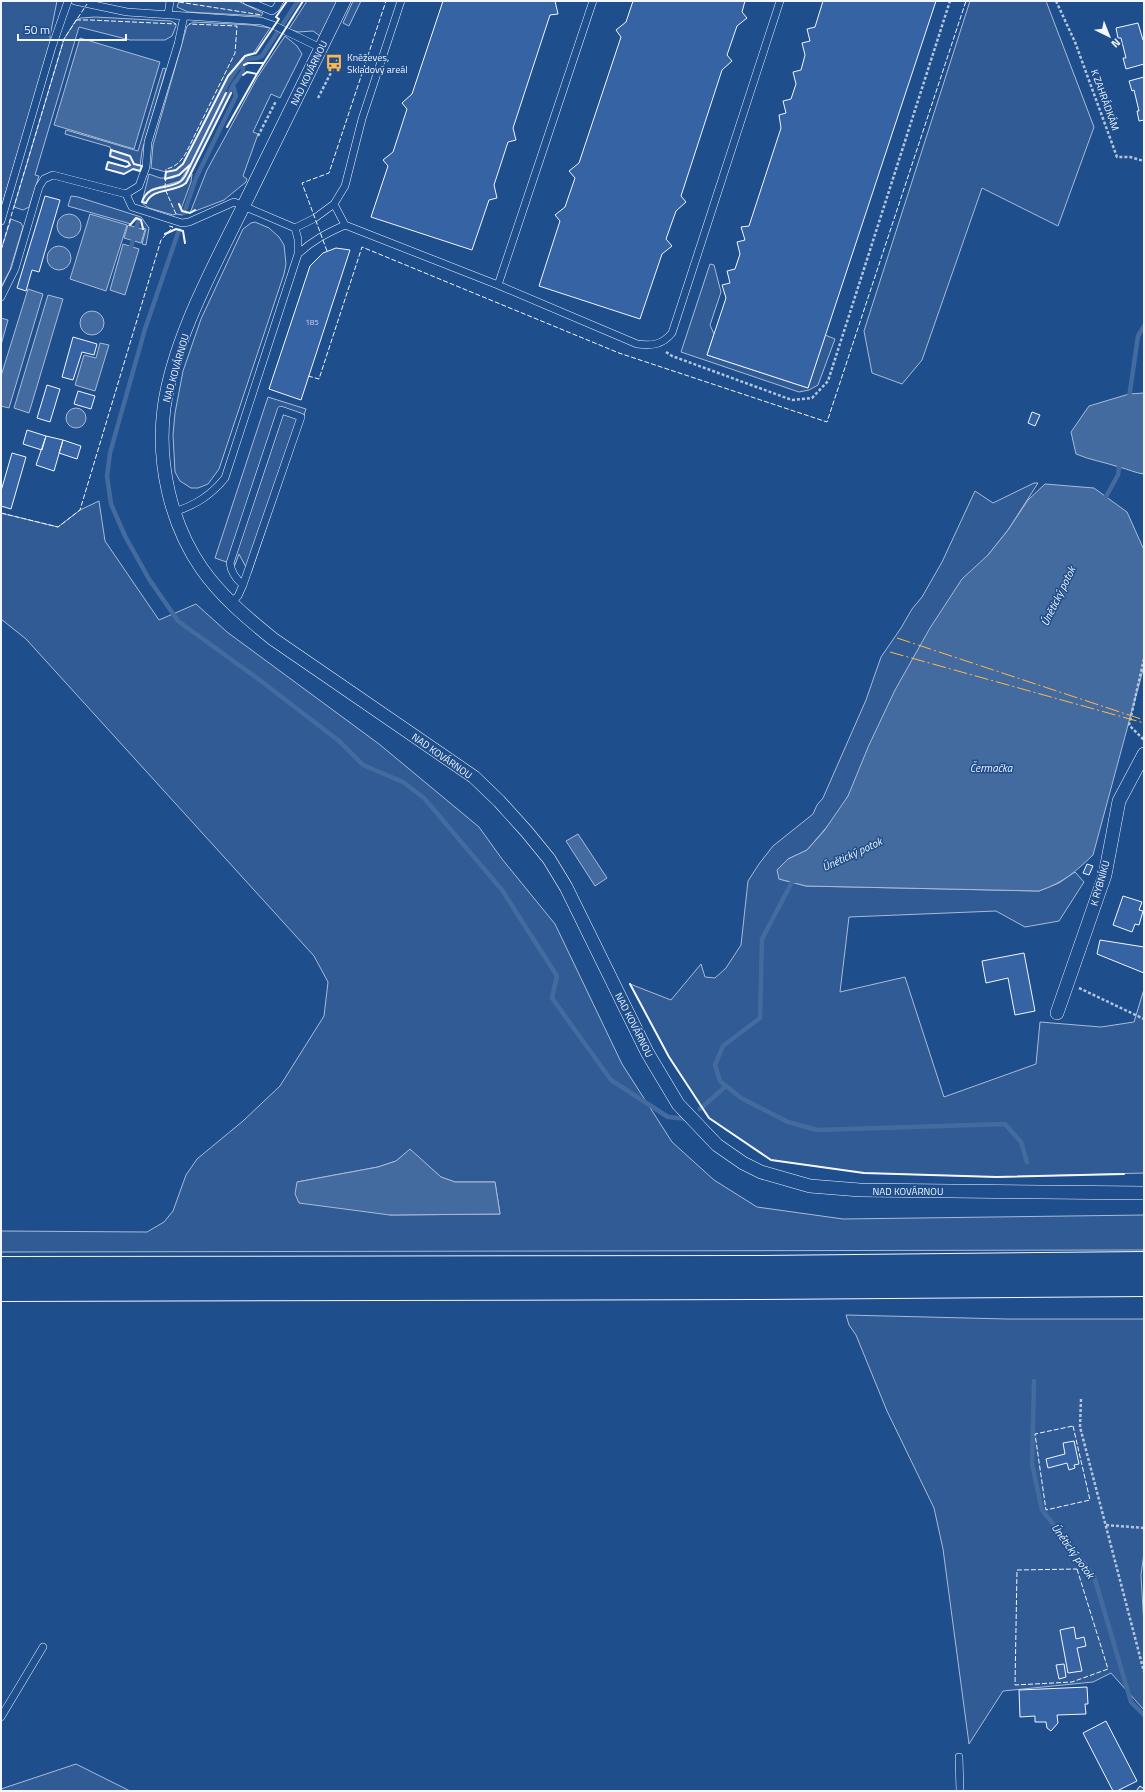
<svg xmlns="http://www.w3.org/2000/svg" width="1145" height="1792" font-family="'Titillium Web',sans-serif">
  <rect width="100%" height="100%" fill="#1f4e8c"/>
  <path fill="#305b95" stroke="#a8bbd7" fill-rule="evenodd" d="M 1,1 L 57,1 L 50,36 L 50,46 L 1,208 Z
    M 179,1 L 238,1 L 263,13 L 261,16 L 188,12 L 177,7 Z
    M 307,1 L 337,1 L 320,36 L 313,31 L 298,32 L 289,29 Z
    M 353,1 L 361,1 L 349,26 L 343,23 Z
    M 970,1 L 1046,1 L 1094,127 L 1058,226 L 982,188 L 922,360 L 902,384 L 872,373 L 864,331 Z
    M 95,17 L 171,21 L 176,24 L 176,26 L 172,36 L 165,40 L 130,40 L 79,27 L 35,175 L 39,176 L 29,207 L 23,210 L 14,207 L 64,39 L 76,20 L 81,18 Z
    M 193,22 L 252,25 L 270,28 L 253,54 L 248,54 L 243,57 L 228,76 L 183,164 L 176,170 L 166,172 L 151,168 L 153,145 L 187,26 Z
    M 285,36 L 297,46 L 302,54 L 280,98 L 271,94 L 253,132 L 258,134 L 243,176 L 247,179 L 246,182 L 224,200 L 190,213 L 207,170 L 230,128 L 257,78 Z
    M 163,68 L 166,69 L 142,151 L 140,166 L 134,164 L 130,156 L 111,150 L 110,147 L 65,134 L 66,130 L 138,151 Z
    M 191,164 L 180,181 L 152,189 L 147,193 L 142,201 L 146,203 L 151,196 L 157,193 L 183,186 L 192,174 L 191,182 L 181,209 L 182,211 L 187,213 L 182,215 L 176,214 L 173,215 L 149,208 L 143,204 L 142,202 L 149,174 L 160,178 L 173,178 L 182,173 Z
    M 71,196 L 78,197 L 141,217 L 149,228 L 146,245 L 142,244 L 146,229 L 143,228 L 141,220 L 137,219 L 131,224 L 68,206 Z
    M 11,219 L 21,223 L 23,227 L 10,270 L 1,287 L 1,250 Z
    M 255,222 L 269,228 L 279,237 L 284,245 L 286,264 L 284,274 L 219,469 L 208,484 L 198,488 L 191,488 L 180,481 L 175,472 L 173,435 L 175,413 L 183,371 L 201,319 L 243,229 L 251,223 Z
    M 710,264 L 714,265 L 721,292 L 710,325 L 714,334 L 707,355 L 808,388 L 825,335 L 835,339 L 818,385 L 809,390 L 799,392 L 681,352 Z
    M 268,397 L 306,409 L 251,573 L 248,571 L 239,554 L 235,565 L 215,558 Z
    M 1034,483 L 1038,483 L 1008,530 L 988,555 L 837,815 L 807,850 L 788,859 L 779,879 L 806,886 L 1039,891 L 1059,883 L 1075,872 L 1084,882 L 1059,921 L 1025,927 L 996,911 L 849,917 L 840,992 L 905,977 L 944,1097 L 1036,1064 L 1040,1022 L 1101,1027 L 1134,1022 L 1144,989 L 1144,1173 L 997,1177 L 864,1173 L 771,1160 L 709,1118 L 669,1057 L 630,984 L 671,1000 L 701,964 L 705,977 L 715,978 L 726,968 L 741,945 L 748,881 L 759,864 L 773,846 L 813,814 L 817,805 L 823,798 L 866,700 L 881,657 L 901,628 L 912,609 L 922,597 L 942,562 L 975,491 L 993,503 Z
    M 99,501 L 105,541 L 159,620 L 196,604 L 227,632 L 379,744 L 479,827 L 502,859 L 555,924 L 622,1064 L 672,1142 L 714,1180 L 757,1207 L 843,1219 L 1144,1215 L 1144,1250 L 1,1252 L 1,1231 L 147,1232 L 164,1222 L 173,1211 L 186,1175 L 197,1159 L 243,1121 L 280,1086 L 324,1016 L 328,982 L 314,956 L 26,639 L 1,619 L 1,513 L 58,527 L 80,510 ZM 410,1150 L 441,1177 L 455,1182 L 495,1182 L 500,1214 L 390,1215 L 297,1182 L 378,1167 L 396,1161 Z
    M 846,1315 L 1007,1319 L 1144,1319 L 1144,1553 L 1141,1575 L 1144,1626 L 1144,1710 L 1111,1673 L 1093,1682 L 1003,1691 L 969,1744 L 943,1549 L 934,1508 L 887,1411 L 856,1335 L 849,1325 Z
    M 76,1764 L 130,1791 L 1,1791 L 1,1789 Z"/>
  <path fill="#446ba0" stroke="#a8bbd7" d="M 80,38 L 160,62 L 134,149 L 54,125 Z
    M57 226a12 12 0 1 1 24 0a12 12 0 1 1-24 0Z
    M 90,214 L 127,225 L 106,291 L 70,279 Z
    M 128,225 L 145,230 L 141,243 L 124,238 Z
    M 123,244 L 139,249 L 125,295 L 110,290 Z
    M47 258a12 12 0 1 1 24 0a12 12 0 1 1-24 0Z
    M 28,289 L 43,294 L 9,408 L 1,406 L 1,376 Z
    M 48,295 L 63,299 L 29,413 L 14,408 Z
    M80 323a12 12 0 1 1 24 0a12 12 0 1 1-24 0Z
    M 1,318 L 8,320 L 1,345 Z
    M 100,343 L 109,345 L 95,391 L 75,385 L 84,355 L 96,358 Z
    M 1144,393 L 1144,474 C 1135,473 1128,469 1119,467 C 1104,462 1090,460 1076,454 L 1071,432 L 1089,406 L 1129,394 Z
    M66 418a10 10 0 1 1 20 0a10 10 0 1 1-20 0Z
    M 1045,484 L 1094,488 L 1127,512 L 1144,550 L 1144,666 L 1093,855 C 1074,873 1064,882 1039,891 L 806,886 L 779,879 L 777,870 L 788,859 L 807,850 L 824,831 L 848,796 L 869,745 L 895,690 L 930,628 L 962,579 L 988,555 L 1008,530 L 1028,500 Z
    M 578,834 L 607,878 L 595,886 L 566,841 Z
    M 410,1149 L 441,1177 L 455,1182 L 495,1182 L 500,1214 L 390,1215 L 299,1203 L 295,1194 L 297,1182 L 378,1167 L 396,1161 Z"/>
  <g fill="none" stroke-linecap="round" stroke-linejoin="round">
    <path stroke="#446ba0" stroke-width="4.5" d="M 111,153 L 129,159 L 133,167
      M 108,165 L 125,171 L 133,167 L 141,169
      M 166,176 L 177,173 L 186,166 L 227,84 L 237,69 L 247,59 L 257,58 L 262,56 L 298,1
      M 144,202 C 152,184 176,192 187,178 L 233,85 L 243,71 L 243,63
      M 184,213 L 196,178 L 236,96 L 233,85
      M 179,230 L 145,329 L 110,453 L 107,476 L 111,504 L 125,536 L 149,579 L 178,621 L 261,681 L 339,741 L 363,765 L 403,782 L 424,798 L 502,890 L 557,976 L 552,998 L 611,1080 L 668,1117 L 688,1119
      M 131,247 L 139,219
      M 1129,398 L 1138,336 L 1144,326
      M 1103,502 L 1118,475 L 1120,461
      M 797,880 L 792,882 L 762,939 L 760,1018 L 723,1046 L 715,1065 L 720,1081 L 741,1098 L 788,1122 L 817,1130 L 1005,1124 L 1021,1142 L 1027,1162
      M 700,1109 L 726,1086
      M 1034,1381 L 1032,1464 L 1042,1510 L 1094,1576 L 1131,1702 L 1144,1715"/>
  </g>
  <path fill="#3563a3" stroke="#f2f6ff" d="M 443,1 L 555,1 L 558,14 L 550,15 L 513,128 L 516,140 L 508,142 L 494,185 L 497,198 L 489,200 L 472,250 L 371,217 L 388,166 L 383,160 L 393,152 L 407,109 L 402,103 L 412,94 Z
    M 633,1 L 745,1 L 742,12 L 747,18 L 737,26 L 727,55 L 732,61 L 722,70 L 681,196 L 686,202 L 676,211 L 666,239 L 672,246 L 662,254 L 640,319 L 539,286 L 560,221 L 555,215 L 565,207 L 575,178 L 569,171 L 579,163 L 621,37 L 616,30 L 626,22 Z
    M 823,1 L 936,1 L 808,388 L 707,355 L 726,298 L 722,285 L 730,283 L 727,271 L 735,269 L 740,254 L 737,242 L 745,240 L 741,227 L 749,226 L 781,128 L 779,115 L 786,113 L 783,101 L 791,99 L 796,84 L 793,72 L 801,70 L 805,55 L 802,43 L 810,41 L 807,29 L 815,27 Z
    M 1138,23 L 1143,40 L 1144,39 L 1144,64 L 1126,69 L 1123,58 L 1126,58 L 1121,38 L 1118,38 L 1116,28 Z
    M 1144,77 L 1144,120 L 1139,121 L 1137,111 L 1139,111 L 1134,90 L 1132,91 L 1129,81 Z
    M 45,196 L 60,200 L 39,272 L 32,270 L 26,291 L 17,288 Z
    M 336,248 L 350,250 L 301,400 L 269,389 L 310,266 L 323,253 Z
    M 73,337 L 97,344 L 94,355 L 82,352 L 73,380 L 62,377 Z
    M 47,385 L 60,389 L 50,422 L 37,418 Z
    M 78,391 L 95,396 L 91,409 L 74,404 Z
    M 1032,412 L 1040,415 L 1035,426 L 1028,423 Z
    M 27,430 L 46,436 L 42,450 L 23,444 Z
    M 46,436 L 63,440 L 54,471 L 36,465 Z
    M 63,440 L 81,446 L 77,459 L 59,453 Z
    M 12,453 L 26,457 L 11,509 L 1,506 L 1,491 Z
    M 1087,864 L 1093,866 L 1089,875 L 1083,873 Z
    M 1123,896 L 1142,902 L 1139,910 L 1143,911 L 1139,925 L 1135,924 L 1132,932 L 1113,925 Z
    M 1100,940 L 1144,947 L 1144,973 L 1097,954 Z
    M 1024,953 L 1035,1011 L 1015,1015 L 1008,978 L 986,983 L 982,961 Z
    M 1074,1441 L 1079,1464 L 1074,1465 L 1075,1468 L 1069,1470 L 1067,1463 L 1048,1468 L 1046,1459 L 1065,1454 L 1063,1443 Z
    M 1074,1627 L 1076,1639 L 1084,1637 L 1086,1646 L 1077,1648 L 1082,1671 L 1068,1673 L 1060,1630 Z
    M 1064,1664 L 1066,1677 L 1059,1679 L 1056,1665 Z
    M 1087,1687 L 1088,1704 L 1085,1704 L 1086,1714 L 1057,1715 L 1058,1723 L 1051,1731 L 1047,1728 L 1046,1722 L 1035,1722 L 1035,1716 L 1020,1717 L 1019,1690 Z
    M 1106,1721 L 1137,1781 L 1117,1791 L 1113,1791 L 1083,1733 Z
    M 1140,1786 L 1144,1789 L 1144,1791 L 1136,1791 Z"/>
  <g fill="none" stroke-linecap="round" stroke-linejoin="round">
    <g stroke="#f2f6ff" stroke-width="8">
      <path id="lane" d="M 75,1 L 127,12 L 261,21 L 273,25 L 321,48
        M 247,1 L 272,11 L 276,8 L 280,1
        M 168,15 L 170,1
        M 126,194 L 139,186 L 146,167 L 148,142 L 178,44 L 184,16
        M 334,204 L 345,225 L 498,285 L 637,344 C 652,346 662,345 672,333 L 780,1
        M 1,221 L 52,47 L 68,1
        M 295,228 L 315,218 L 334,204 L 345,186 L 362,119 L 401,1
        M 298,254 C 313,240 327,233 345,225
        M 498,285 L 593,1
        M 1,297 L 15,269 L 39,187 L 44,179 L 53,175 L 126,194 L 132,207 L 182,223 L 189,222 L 234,202 L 295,228 L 298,239 L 298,254 L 225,478 C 211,495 196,505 174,512
        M 231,603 L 238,596 L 243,585 L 301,417 L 281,410 L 230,563 C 231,572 236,579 243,585
        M 1,1717 L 43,1647
        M 959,1757 L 960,1791"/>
    </g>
    <g stroke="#f2f6ff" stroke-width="14">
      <path id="street" d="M 344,1 C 310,71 275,141 241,211 C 212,270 173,341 164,408 C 157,462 170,523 202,569 C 221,596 247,618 273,639 L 474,777 L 499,801 L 527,832 L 549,859 L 566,887 L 647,1052 L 678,1104 L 717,1145 L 743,1163 L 761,1172 L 810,1186 L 860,1190 L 1144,1193
        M 1057,1013 L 1105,875 L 1119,801 L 1144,754"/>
    </g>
    <g stroke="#f2f6ff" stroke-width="24">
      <path id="highway" d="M 1,1268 L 755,1267 L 1144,1263
        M 1,1290 L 752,1288 L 1144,1285"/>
    </g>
    <path stroke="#b3c4dc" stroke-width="2.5" stroke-dasharray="3 2" stroke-linecap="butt" d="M 1056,1 L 1075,42 L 1117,157 L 1130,157 L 1144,161
      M 318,98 L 338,59
      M 258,136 L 276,101
      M 666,352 L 672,356 L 792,400 L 812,398 L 828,381 L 950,1
      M 1144,659 L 1129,725 L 1144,740
      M 1079,988 L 1144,1019
      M 1081,1399 L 1080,1427 L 1144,1672
      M 1106,1525 L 1144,1528"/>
    <use href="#lane" stroke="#1f4e8c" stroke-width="7"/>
    <use href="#street" stroke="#1f4e8c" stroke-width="13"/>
    <use href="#highway" stroke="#1f4e8c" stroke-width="22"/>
    <path stroke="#f2f6ff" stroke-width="1" stroke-dasharray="5 2" stroke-linecap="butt" d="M 159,1 L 161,1
      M 179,2 L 262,15
      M 276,17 L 287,1
      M 76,20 L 90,20 L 176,24
      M 176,214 L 165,189 L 166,169 C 176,167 181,161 186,153 L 235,53 L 237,26 L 189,24
      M 1,250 L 64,39 L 87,4
      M 327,251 L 302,183 L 329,173 L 386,1
      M 308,376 L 319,379 L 362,247 L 619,353 L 827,422 L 966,1
      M 1,513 L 58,527 L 80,510 L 161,240 L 173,227 L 169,226
      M 1073,1426 L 1090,1500 L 1046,1510 L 1035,1434 Z
      M 1077,1569 L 1108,1669 L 1072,1682 L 1015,1685 L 1017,1570 Z"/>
    <path stroke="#f2f6ff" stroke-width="2" d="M 244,65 L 248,63 L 264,63
      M 243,75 L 247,72 L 257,74
      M 231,93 L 186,183 C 174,193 153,187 146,203 L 142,202 C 149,182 168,191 181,181 C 186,177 188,170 191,164 L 179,175 L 165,179 L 166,172 L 176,170 L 183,164 L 228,76 L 245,56 L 256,53 L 279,19 L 276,17 L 287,1
      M 227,127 L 257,74 L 303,1
      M 111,150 L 130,156 L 134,164 L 142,166 L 140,171 L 133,169 L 124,174 L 106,169 L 108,162 L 126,167 L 130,165 L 128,162 L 110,156 Z
      M 191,164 L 226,93
      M 179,204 L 182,211 L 190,213 L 195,210
      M 130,225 L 136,218 L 141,220 L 143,229
      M 165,234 L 176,229 L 183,231 L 185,243
      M 630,984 L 669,1057 L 709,1118 L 771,1160 L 864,1173 L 997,1177 L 1124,1174"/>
    <path stroke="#ffb74d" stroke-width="1" stroke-dasharray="14 3 2 3" stroke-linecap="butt" d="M 897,638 L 1144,720
      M 890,652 L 1144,723"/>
  </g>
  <defs>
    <g id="bus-bare" transform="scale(1.38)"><path d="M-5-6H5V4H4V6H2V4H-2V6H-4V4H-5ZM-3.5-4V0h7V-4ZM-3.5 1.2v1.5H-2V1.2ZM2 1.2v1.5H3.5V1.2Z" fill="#ffb74d" stroke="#1f4e8c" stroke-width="2.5" paint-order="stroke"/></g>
  </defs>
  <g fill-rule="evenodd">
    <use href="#bus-bare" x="334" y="63"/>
  </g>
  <g text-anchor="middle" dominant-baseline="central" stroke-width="3" stroke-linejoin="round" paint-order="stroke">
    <g font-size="8" fill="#c3d1e8">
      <text x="312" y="322">185</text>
    </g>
    <g font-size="10" fill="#f2f6ff" stroke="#1f4e8c" text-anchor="start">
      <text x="347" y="57">Kněževes,<tspan x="347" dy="12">Skladový areál</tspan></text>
    </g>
    <g font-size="10" fill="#f2f6ff" stroke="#1f4e8c">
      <text transform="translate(309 73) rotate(-64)">NAD KOVÁRNOU</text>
      <text transform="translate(1105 100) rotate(70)">K ZAHRÁDKÁM</text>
      <text transform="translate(176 368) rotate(-74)">NAD KOVÁRNOU</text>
      <text transform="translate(442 756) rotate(35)">NAD KOVÁRNOU</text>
      <text transform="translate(1100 883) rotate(-74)">K RYBNÍKU</text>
      <text transform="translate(634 1025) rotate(63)">NAD KOVÁRNOU</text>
      <text x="908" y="1191">NAD KOVÁRNOU</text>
    </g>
    <g font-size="11" font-style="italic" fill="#f2f6ff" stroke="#1f4e8c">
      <text transform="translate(1058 596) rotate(-64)">Únětický potok</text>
      <text x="991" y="768">Čermačka</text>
      <text transform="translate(852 854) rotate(-25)">Únětický potok</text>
      <text transform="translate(1073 1551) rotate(54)">Únětický potok</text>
    </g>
  </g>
  <rect width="1145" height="1792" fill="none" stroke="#f2f6ff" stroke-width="4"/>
  <g transform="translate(1109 36) rotate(137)" stroke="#1f4e8c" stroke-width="3" paint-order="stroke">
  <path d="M0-3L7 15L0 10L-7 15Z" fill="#f2f6ff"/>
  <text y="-6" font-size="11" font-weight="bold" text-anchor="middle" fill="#f2f6ff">N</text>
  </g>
  <path d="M18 34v6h108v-6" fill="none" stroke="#f2f6ff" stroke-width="2"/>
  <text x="24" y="34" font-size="12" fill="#f2f6ff" stroke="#1f4e8c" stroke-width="3" paint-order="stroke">50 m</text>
</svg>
